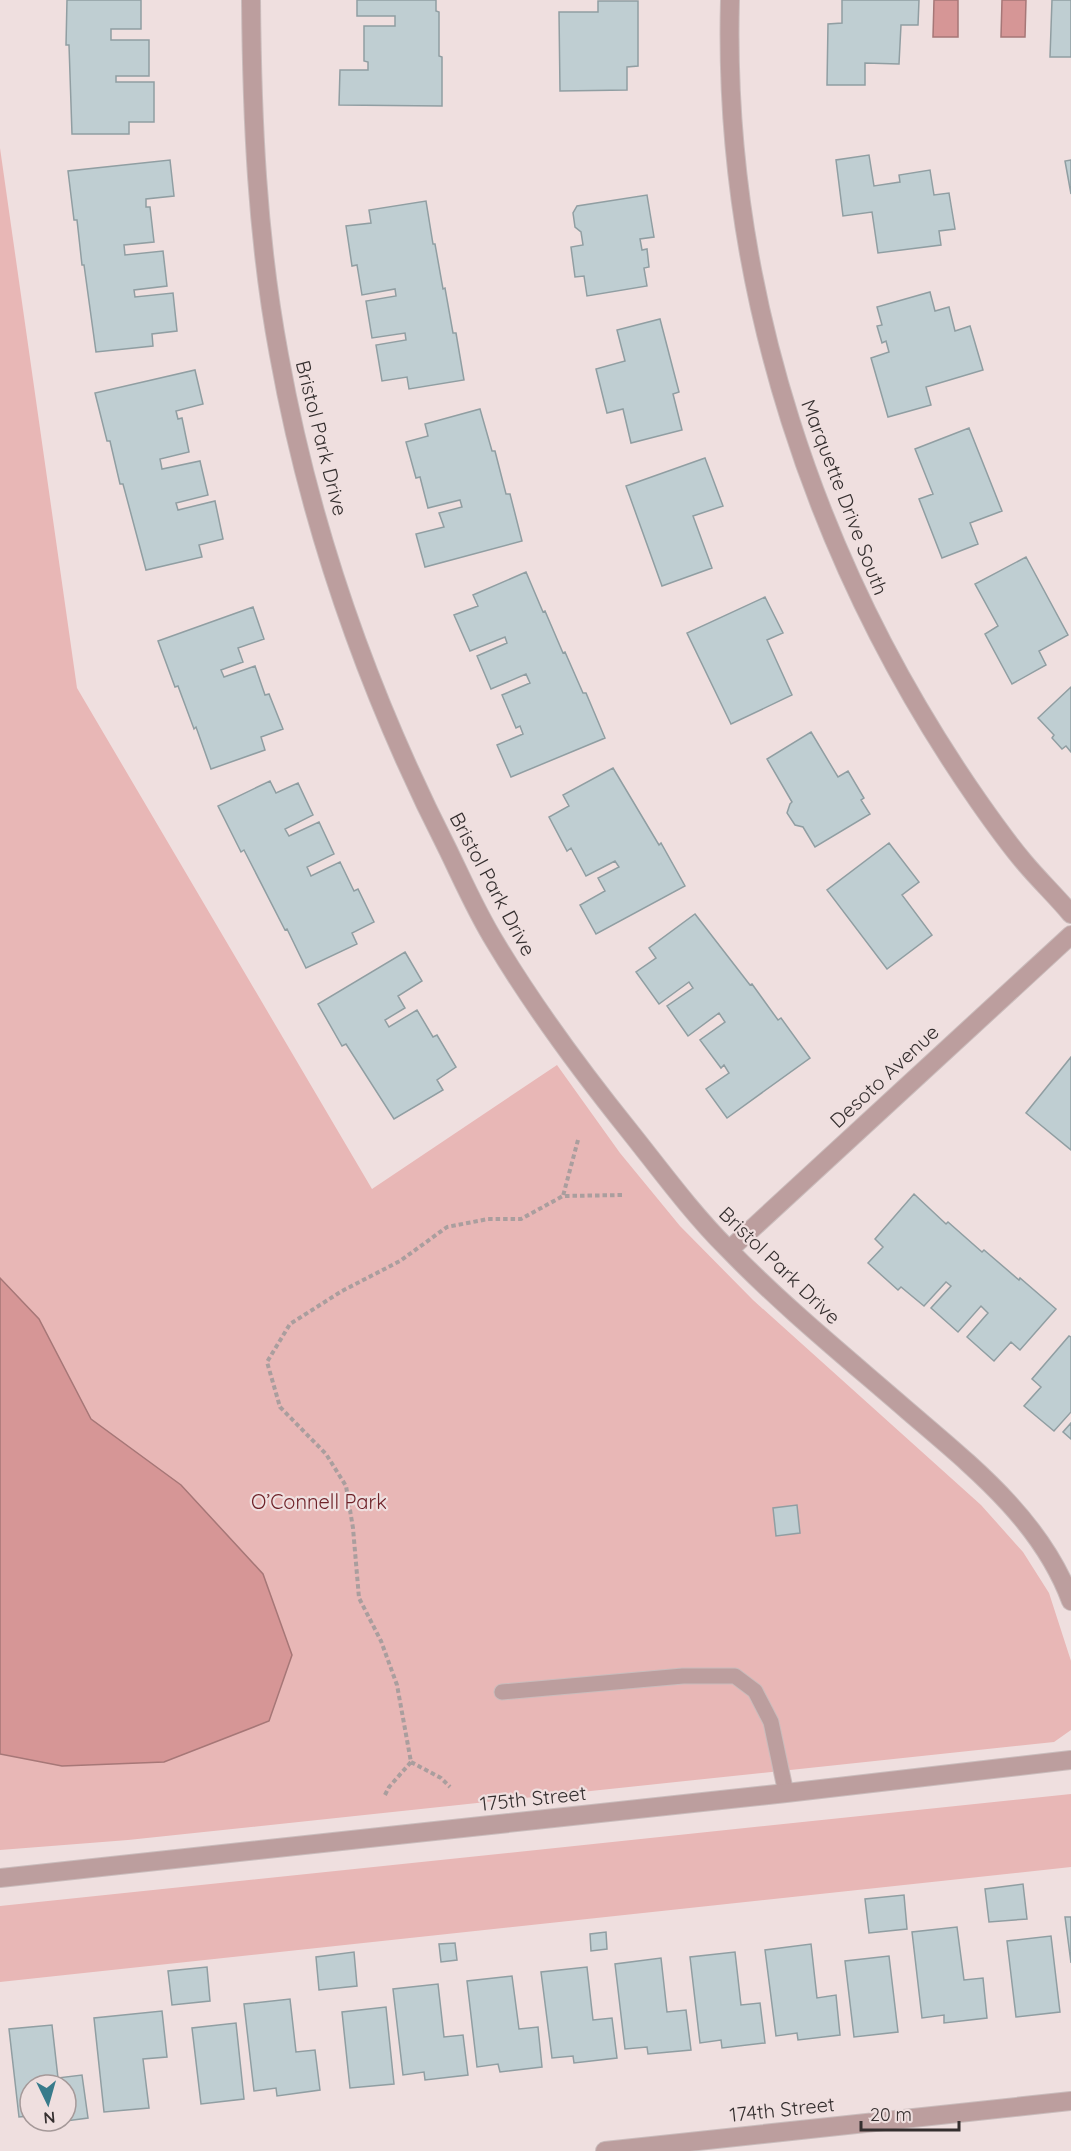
<svg xmlns="http://www.w3.org/2000/svg" width="1071" height="2151" font-family="Quicksand,sans-serif">
  <rect width="100%" height="100%" fill="#efdfdf"/>
  <path fill="#e8b7b6" d="M 0,148 L 77,688 L 372,1189 L 557,1065 L 620,1153 L 680,1226 L 753,1300 L 981,1505 L 1023,1552 L 1049,1593 L 1071,1661 L 1071,1730 L 1054,1742 L 128,1840 L 0,1850 Z
    M 1071,1794 L 1071,1867 L 0,1982 L 0,1906 Z"/>
  <path fill="#d69696" stroke="#a67777" stroke-width="1.5" d="M 934,0 L 958,0 L 958,37 L 933,37 Z
    M 1002,0 L 1026,0 L 1025,37 L 1001,37 Z
    M 0,1278 L 39,1319 L 91,1419 L 181,1485 L 263,1574 L 292,1655 L 269,1721 L 164,1762 L 62,1766 L 0,1754 Z"/>
  <path fill="#bfced2" stroke="#909ea2" stroke-width="1.5" d="M 67,0 L 141,0 L 141,29 L 111,29 L 111,40 L 149,40 L 149,76 L 116,76 L 116,82 L 154,82 L 154,122 L 129,122 L 129,134 L 72,134 L 69,45 L 66,45 Z
    M 357,0 L 436,0 L 436,11 L 439,12 L 439,56 L 442,57 L 442,106 L 339,105 L 340,70 L 368,70 L 368,62 L 364,61 L 364,26 L 395,26 L 395,16 L 357,16 Z
    M 842,0 L 919,0 L 918,25 L 901,25 L 899,64 L 865,63 L 865,85 L 827,85 L 828,24 L 842,23 Z
    M 1052,0 L 1071,0 L 1071,57 L 1050,57 Z
    M 598,1 L 638,1 L 638,66 L 627,67 L 627,90 L 560,91 L 559,12 L 598,12 Z
    M 869,155 L 874,186 L 900,182 L 899,175 L 930,170 L 934,195 L 949,193 L 955,229 L 939,231 L 941,245 L 878,253 L 872,212 L 843,216 L 836,160 Z
    M 170,160 L 174,196 L 146,199 L 146,207 L 150,207 L 154,242 L 124,245 L 125,255 L 163,251 L 167,286 L 134,290 L 135,297 L 173,293 L 177,331 L 152,334 L 153,346 L 96,352 L 84,265 L 82,265 L 77,220 L 74,220 L 68,171 Z
    M 1071,160 L 1071,194 L 1065,161 Z
    M 647,195 L 654,237 L 640,239 L 642,250 L 647,249 L 649,267 L 644,268 L 647,286 L 587,296 L 584,276 L 575,277 L 571,247 L 583,245 L 581,232 L 575,227 L 573,213 L 577,206 Z
    M 426,201 L 433,244 L 435,244 L 443,289 L 445,288 L 453,333 L 456,333 L 464,380 L 409,389 L 407,377 L 382,381 L 376,345 L 406,340 L 405,333 L 372,338 L 366,301 L 396,296 L 395,289 L 362,295 L 357,265 L 352,266 L 346,226 L 371,223 L 369,210 Z
    M 930,292 L 935,311 L 949,307 L 955,331 L 970,326 L 983,370 L 926,387 L 931,405 L 888,417 L 871,358 L 889,352 L 886,341 L 882,343 L 877,326 L 882,325 L 877,307 Z
    M 660,319 L 679,392 L 673,394 L 682,430 L 631,443 L 623,409 L 607,413 L 596,369 L 625,361 L 617,330 Z
    M 195,370 L 203,404 L 176,411 L 178,419 L 182,418 L 189,452 L 160,459 L 162,469 L 200,461 L 208,495 L 176,503 L 178,510 L 215,501 L 223,539 L 199,545 L 202,557 L 146,570 L 123,484 L 120,484 L 110,441 L 107,441 L 95,393 Z
    M 480,409 L 492,451 L 495,451 L 506,494 L 510,494 L 522,541 L 425,567 L 416,534 L 444,527 L 439,513 L 462,507 L 460,500 L 428,508 L 420,477 L 416,478 L 406,442 L 428,436 L 425,424 Z
    M 969,428 L 1002,511 L 970,523 L 978,544 L 942,558 L 919,499 L 933,494 L 915,449 Z
    M 705,458 L 723,506 L 693,516 L 712,568 L 662,586 L 626,486 Z
    M 1026,557 L 1068,635 L 1039,651 L 1046,665 L 1012,684 L 985,634 L 998,626 L 975,584 Z
    M 526,572 L 543,612 L 545,611 L 563,653 L 565,652 L 583,693 L 586,693 L 605,738 L 511,777 L 497,745 L 523,734 L 520,726 L 516,728 L 502,695 L 530,683 L 526,674 L 491,689 L 477,656 L 507,643 L 505,637 L 470,651 L 454,615 L 478,606 L 473,595 Z
    M 765,597 L 783,633 L 767,640 L 792,695 L 731,724 L 687,633 Z
    M 253,607 L 264,639 L 238,648 L 243,662 L 221,670 L 224,677 L 255,666 L 265,695 L 269,694 L 283,729 L 261,737 L 265,750 L 211,769 L 196,727 L 194,729 L 178,686 L 175,687 L 158,641 Z
    M 1071,687 L 1071,752 L 1066,746 L 1062,749 L 1052,738 L 1054,735 L 1038,718 Z
    M 811,732 L 838,777 L 848,771 L 864,798 L 861,800 L 870,814 L 815,847 L 803,827 L 795,825 L 787,813 L 790,804 L 792,802 L 767,759 Z
    M 613,768 L 659,845 L 661,843 L 685,886 L 596,934 L 580,905 L 605,891 L 598,878 L 619,867 L 615,861 L 586,876 L 571,848 L 567,851 L 549,817 L 569,806 L 563,795 Z
    M 270,781 L 276,793 L 298,783 L 313,815 L 285,829 L 289,836 L 319,822 L 334,854 L 307,867 L 311,876 L 340,862 L 354,891 L 358,889 L 374,922 L 352,933 L 357,944 L 306,968 L 287,929 L 285,930 L 244,850 L 241,852 L 218,806 Z
    M 889,843 L 919,882 L 902,895 L 932,935 L 887,969 L 827,890 Z
    M 695,914 L 750,985 L 752,984 L 778,1020 L 781,1018 L 810,1058 L 727,1118 L 706,1089 L 729,1073 L 724,1065 L 721,1068 L 700,1040 L 725,1022 L 719,1013 L 688,1036 L 667,1006 L 693,988 L 689,982 L 659,1004 L 636,972 L 656,958 L 649,948 Z
    M 405,952 L 422,981 L 398,996 L 405,1008 L 385,1020 L 389,1027 L 417,1010 L 433,1037 L 437,1035 L 456,1067 L 437,1080 L 443,1090 L 394,1119 L 346,1044 L 342,1046 L 318,1004 Z
    M 1071,1057 L 1071,1150 L 1026,1113 Z
    M 914,1194 L 946,1224 L 948,1222 L 982,1252 L 984,1250 L 1019,1280 L 1020,1278 L 1056,1309 L 1020,1350 L 1011,1342 L 994,1361 L 967,1337 L 988,1313 L 981,1306 L 958,1332 L 931,1308 L 951,1286 L 946,1282 L 924,1306 L 901,1287 L 898,1290 L 868,1263 L 883,1247 L 875,1239 Z
    M 1069,1336 L 1071,1337 L 1071,1412 L 1054,1431 L 1024,1406 L 1041,1387 L 1032,1379 Z
    M 1071,1423 L 1071,1439 L 1063,1432 Z
    M 797,1505 L 800,1533 L 776,1536 L 773,1508 Z
    M 1023,1884 L 1027,1919 L 989,1922 L 985,1889 Z
    M 904,1895 L 907,1929 L 869,1933 L 865,1899 Z
    M 1065,1917 L 1071,1917 L 1071,1963 Z
    M 957,1927 L 964,1980 L 983,1978 L 987,2018 L 944,2023 L 944,2015 L 922,2018 L 912,1932 Z
    M 606,1932 L 607,1949 L 591,1951 L 590,1934 Z
    M 1051,1936 L 1060,2012 L 1016,2017 L 1007,1941 Z
    M 455,1943 L 457,1960 L 441,1962 L 439,1944 Z
    M 811,1944 L 817,1998 L 836,1995 L 840,2035 L 798,2040 L 797,2033 L 776,2036 L 765,1950 Z
    M 354,1952 L 357,1986 L 319,1990 L 316,1957 Z
    M 735,1952 L 741,2005 L 760,2003 L 765,2043 L 722,2048 L 721,2040 L 700,2043 L 690,1957 Z
    M 889,1956 L 898,2032 L 854,2037 L 845,1961 Z
    M 661,1958 L 667,2012 L 686,2010 L 691,2050 L 648,2054 L 647,2047 L 625,2049 L 615,1964 Z
    M 207,1967 L 210,2001 L 172,2005 L 168,1971 Z
    M 587,1967 L 593,2020 L 612,2018 L 617,2058 L 574,2063 L 573,2056 L 552,2058 L 541,1972 Z
    M 512,1976 L 519,2029 L 538,2027 L 542,2067 L 500,2072 L 498,2064 L 477,2067 L 467,1981 Z
    M 438,1984 L 444,2037 L 463,2035 L 468,2075 L 425,2080 L 424,2072 L 403,2075 L 393,1989 Z
    M 290,1999 L 296,2052 L 315,2050 L 320,2090 L 277,2096 L 276,2088 L 254,2091 L 244,2004 Z
    M 386,2007 L 394,2084 L 350,2088 L 342,2012 Z
    M 162,2011 L 167,2057 L 143,2059 L 149,2108 L 104,2112 L 94,2018 Z
    M 236,2023 L 244,2099 L 201,2104 L 192,2028 Z
    M 52,2025 L 58,2078 L 82,2075 L 88,2118 L 66,2121 L 66,2085 L 30,2085 L 30,2116 L 19,2117 L 9,2029 Z"/>
  <g fill="none" stroke-linecap="round" stroke-linejoin="round">
    <g stroke="#cabcbc" stroke-width="17">
      <path id="lane" d="M 502,1692 L 683,1676 L 735,1676 L 755,1691 L 771,1722 L 786,1793"/>
    </g>
    <g stroke="#cabcbc" stroke-width="20">
      <path id="street" d="M 251,0 C 252,118 257,238 279,355 C 310,527 369,695 448,850 C 463,881 477,913 495,942 C 535,1009 582,1072 631,1133 C 662,1172 692,1213 727,1248 C 783,1306 847,1358 908,1411 C 972,1466 1041,1520 1071,1601
        M 730,0 C 722,286 816,568 979,802 C 993,822 1008,843 1024,862 C 1039,880 1056,896 1071,914
        M 729,1250 L 1071,935
        M 0,1878 L 786,1793 L 1071,1760
        M 605,2151 L 1071,2101"/>
    </g>
    <path stroke="#aa9e9e" stroke-width="4" stroke-dasharray="4.5 3" stroke-linecap="butt" d="M 578,1140 L 563,1196 L 622,1195
      M 411,1762 L 441,1778 L 450,1787
      M 385,1795 L 389,1787 L 411,1762 L 397,1685 L 381,1641 L 359,1598 L 353,1528 L 346,1486 L 326,1454 L 280,1407 L 267,1362 L 290,1324 L 342,1291 L 400,1261 L 447,1227 L 488,1219 L 521,1219 L 563,1196"/>
    <use href="#lane" stroke="#bc9e9e" stroke-width="15"/>
    <use href="#street" stroke="#bc9e9e" stroke-width="18"/>
  </g>
  <g text-anchor="middle" dominant-baseline="central" stroke-width="4.5" stroke-linejoin="round" paint-order="stroke">
    <g font-size="20" fill="#352f2f" stroke="#efdfdf">
      <text transform="translate(322 438) rotate(76)">Bristol Park Drive</text>
      <text transform="translate(845 497) rotate(69)">Marquette Drive South</text>
      <text transform="translate(493 884) rotate(62)">Bristol Park Drive</text>
      <text transform="translate(884 1076) rotate(-43)">Desoto Avenue</text>
      <text transform="translate(780 1265) rotate(44)">Bristol Park Drive</text>
      <text transform="translate(533 1798) rotate(-6)">175th Street</text>
      <text transform="translate(782 2109) rotate(-6)">174th Street</text>
    </g>
    <g font-size="20" fill="#6e2229" stroke="#efdfdf">
      <text x="319" y="1501">O’Connell Park</text>
    </g>
  </g>
  <g transform="translate(48 2103) rotate(175)"><circle r="28" fill="#efdfdf" stroke="#a59999" stroke-width="1.5"/>
  <path d="M0-4.5L10 22L0 15L-10 22Z" fill="#387b8b"/>
  <text y="-9" font-size="16" font-weight="bold" text-anchor="middle" fill="#352f2f">N</text>
  </g>
  <path d="M861 2121v9h98v-9" fill="none" stroke="#352f2f" stroke-width="3"/>
  <text x="870" y="2121" font-size="18" fill="#352f2f" stroke="#efdfdf" stroke-width="4.5" paint-order="stroke">20 m</text>
</svg>
